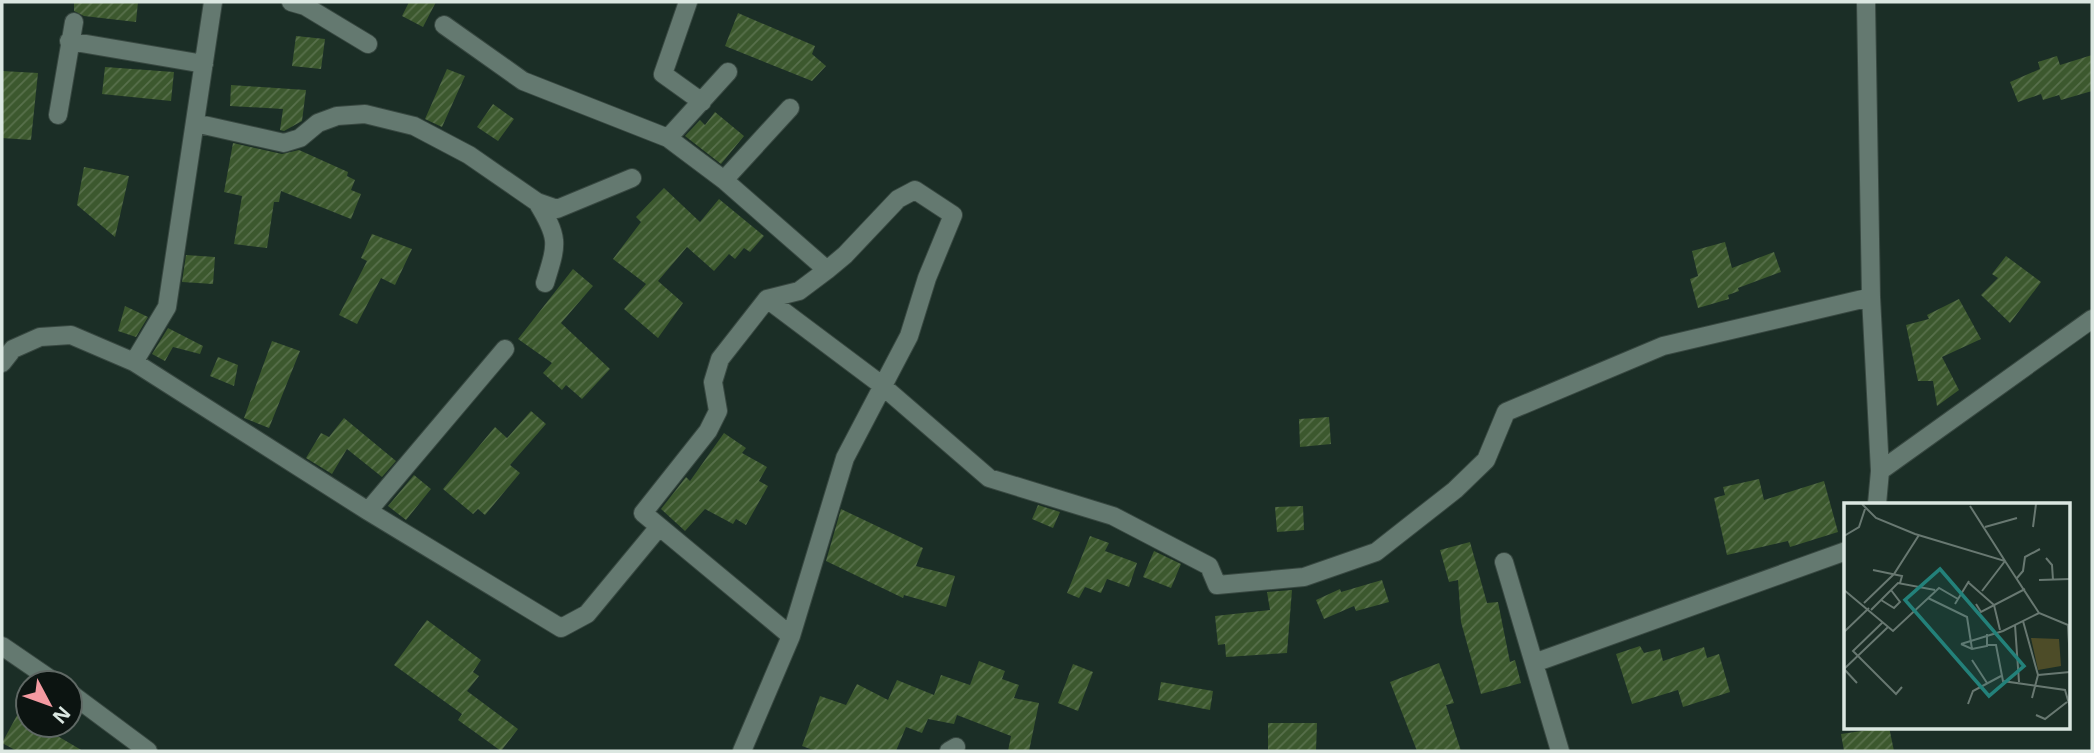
<svg xmlns="http://www.w3.org/2000/svg" width="2094" height="753" font-family="'Noto Sans',sans-serif">
  <defs>
    <pattern id="building-hatch" width="6" height="6" patternUnits="userSpaceOnUse" patternTransform="scale(1.75)"><rect width="6" height="6" fill="#3c582e"/><path d="M-1 1l2-2M0 6l6-6M5 7l2-2" fill="none" stroke="#58704c"/></pattern>
  </defs>
  <rect width="100%" height="100%" fill="#1b2e26"/>
  <path fill="url(#building-hatch)" d="M 74,2 L 138,2 L 136,22 L 84,16 L 74,11 Z
    M 409,2 L 436,2 L 423,27 L 402,16 Z
    M 738,13 L 815,46 L 812,54 L 826,66 L 812,81 L 725,46 Z
    M 296,36 L 325,39 L 321,69 L 292,66 Z
    M 2092,55 L 2092,91 L 2061,100 L 2059,95 L 2043,100 L 2041,94 L 2018,102 L 2010,82 L 2040,69 L 2038,62 L 2057,56 L 2060,65 Z
    M 105,67 L 174,72 L 171,101 L 102,94 Z
    M 447,69 L 465,76 L 442,127 L 425,119 Z
    M 2,71 L 38,73 L 31,140 L 2,138 Z
    M 231,85 L 306,90 L 302,121 L 284,131 L 280,130 L 283,109 L 230,106 Z
    M 493,104 L 514,119 L 498,141 L 477,127 Z
    M 715,112 L 744,136 L 721,164 L 685,136 L 700,120 L 705,125 Z
    M 233,143 L 282,154 L 299,150 L 348,172 L 347,176 L 355,180 L 351,190 L 361,194 L 351,219 L 281,191 L 279,202 L 274,202 L 267,248 L 234,244 L 242,196 L 224,192 Z
    M 84,167 L 129,176 L 115,237 L 77,205 Z
    M 664,188 L 700,222 L 719,199 L 764,236 L 750,252 L 744,248 L 735,259 L 729,254 L 714,271 L 687,247 L 658,281 L 683,303 L 658,338 L 624,309 L 646,284 L 613,259 L 641,222 L 636,217 Z
    M 372,234 L 412,249 L 395,285 L 381,278 L 357,324 L 339,315 L 367,261 L 361,258 Z
    M 1725,242 L 1732,268 L 1774,252 L 1781,272 L 1738,288 L 1739,291 L 1728,295 L 1729,299 L 1698,308 L 1690,279 L 1698,276 L 1692,251 Z
    M 186,255 L 215,257 L 213,284 L 182,282 Z
    M 2006,256 L 2041,282 L 2010,323 L 1981,295 L 1998,278 L 1992,274 Z
    M 573,269 L 593,286 L 561,323 L 610,369 L 582,399 L 566,385 L 562,390 L 543,373 L 552,363 L 518,339 Z
    M 1959,299 L 1981,339 L 1942,357 L 1959,390 L 1937,406 L 1933,381 L 1918,381 L 1906,325 L 1929,319 L 1927,315 Z
    M 125,306 L 148,317 L 136,337 L 118,331 Z
    M 168,328 L 203,346 L 200,354 L 173,347 L 165,361 L 152,354 Z
    M 272,341 L 300,351 L 269,428 L 244,418 Z
    M 218,357 L 238,365 L 234,386 L 210,376 Z
    M 531,411 L 546,424 L 510,465 L 520,473 L 485,515 L 478,509 L 473,514 L 443,489 L 495,427 L 507,438 Z
    M 1329,417 L 1331,444 L 1300,447 L 1299,419 Z
    M 344,418 L 396,461 L 382,477 L 347,449 L 332,474 L 306,458 L 321,433 L 329,437 Z
    M 724,433 L 746,448 L 742,453 L 767,467 L 759,481 L 768,486 L 746,525 L 736,519 L 733,524 L 705,509 L 685,531 L 661,509 L 686,477 L 690,481 Z
    M 414,475 L 431,489 L 406,520 L 388,506 Z
    M 1759,479 L 1764,500 L 1824,481 L 1838,532 L 1790,547 L 1788,541 L 1727,555 L 1714,498 L 1725,495 L 1723,487 Z
    M 1038,505 L 1060,512 L 1053,528 L 1032,519 Z
    M 1303,506 L 1304,530 L 1277,532 L 1275,507 Z
    M 841,509 L 923,548 L 916,566 L 955,576 L 946,607 L 904,595 L 903,598 L 826,561 Z
    M 1090,536 L 1109,543 L 1105,551 L 1137,563 L 1129,587 L 1107,579 L 1101,593 L 1085,587 L 1079,598 L 1067,593 Z
    M 1470,542 L 1487,603 L 1498,602 L 1510,662 L 1515,660 L 1521,683 L 1481,694 L 1461,622 L 1458,580 L 1449,582 L 1440,550 Z
    M 1154,551 L 1181,564 L 1171,588 L 1143,577 Z
    M 1382,580 L 1389,602 L 1356,611 L 1354,606 L 1324,619 L 1316,600 L 1340,589 L 1341,592 Z
    M 1292,590 L 1287,653 L 1226,657 L 1225,644 L 1218,645 L 1215,616 L 1270,610 L 1267,592 Z
    M 427,620 L 481,660 L 473,672 L 479,676 L 467,691 L 518,729 L 501,751 L 458,720 L 462,714 L 394,665 Z
    M 1640,646 L 1644,653 L 1660,649 L 1663,661 L 1704,647 L 1707,658 L 1719,654 L 1730,692 L 1683,707 L 1678,690 L 1632,704 L 1616,654 Z
    M 979,661 L 1005,671 L 1002,679 L 1019,685 L 1014,698 L 1039,703 L 1029,751 L 1008,751 L 1011,736 L 957,715 L 954,724 L 928,719 L 922,733 L 906,727 L 896,751 L 816,751 L 802,746 L 820,696 L 846,705 L 857,684 L 888,700 L 897,680 L 934,695 L 941,675 L 970,685 Z
    M 1439,663 L 1454,703 L 1446,705 L 1461,751 L 1417,751 L 1390,682 Z
    M 1073,664 L 1093,672 L 1078,711 L 1058,703 Z
    M 1161,682 L 1213,691 L 1210,710 L 1158,700 Z
    M 28,695 L 28,725 L 52,725 L 49,731 L 83,751 L 17,751 L 2,743 Z
    M 1268,723 L 1317,723 L 1316,751 L 1268,751 Z
    M 1889,727 L 1894,751 L 1844,751 L 1841,734 Z"/>
  <g fill="none" stroke-linecap="round" stroke-linejoin="round">
    <g stroke="#384841" stroke-width="20">
      <path id="street" d="M 291,2 L 305,6 L 368,44
        M 688,2 L 663,74 L 702,102
        M 1866,2 L 1871,297 L 1880,471 L 1877,504
        M 444,25 L 523,81 L 668,138
        M 69,41 L 204,64
        M 790,108 L 724,180 L 827,270
        M 58,115 L 74,22
        M 195,123 L 284,143 L 300,138 L 318,123 L 337,116 L 365,114 L 414,126 L 469,155 L 537,202 L 557,209 L 632,178
        M 724,180 L 668,138 L 728,72
        M 537,202 C 560,239 557,244 545,283
        M 767,299 L 879,383 L 989,478 L 1113,516 L 1209,566 L 1217,585 L 1304,577 L 1376,552 L 1455,490 L 1486,460 L 1506,412 L 1663,346 L 1871,297
        M 134,362 L 167,307 L 213,2
        M 2,363 L 13,349 L 40,337 L 71,335 L 134,362 L 368,511 L 561,628 L 587,614 L 659,527
        M 1880,471 L 2092,319
        M 368,511 L 505,349
        M 1504,562 L 1560,751
        M 2,646 L 56,683
        M 1534,663 L 1846,551
        M 70,693 L 148,751
        M 742,751 L 791,636 L 845,458 L 909,336 L 927,278 L 953,215 L 915,190 L 898,199 L 845,255 L 827,270 L 799,291 L 767,299 L 720,359 L 713,382 L 718,411 L 708,431 L 643,513 L 791,636
        M 949,751 L 956,747"/>
    </g>
    <use href="#street" stroke="#647970" stroke-width="18"/>
  </g>
  <g transform="translate(1844 503)">
    <rect width="226" height="226" fill="#1b2e26"/>
    <path d="M 187,135 L 215,136 L 217,163 L 194,167 Z" fill="#4d4c28"/>
    <path fill="none" stroke="#687871" stroke-width="2" d="M 18,1 L 32,15 L 71,31 L 161,58 L 195,110 L 224,122 L 226,159M 126,3 L 161,58 L 138,88M 141,24 L 173,15M 189,24 L 192,1M 0,33 L 15,24 L 21,6M 202,55 L 208,62 L 209,77M 29,67 L 58,73 L 56,80M 173,75 L 179,68 L 181,54 L 196,46M 195,77 L 226,76M 125,80 L 150,102 L 156,127M 0,87 L 49,128 L 95,85 L 114,96M 84,95 L 123,114 L 128,146M 37,97 L 50,105 L 56,99 L 47,87M 20,100 L 50,71 L 75,32M 111,101 L 125,78M 132,101 L 137,109 L 181,86M 27,107 L 54,80 L 91,87M 179,118 L 194,172 L 188,195M 39,119 L 9,148 L 52,191 L 58,184M 171,122 L 175,179M 0,129 L 25,105M 117,141 L 159,128 L 195,110M 117,141 L 128,146 L 143,143 L 143,131M 143,142 L 152,142 L 159,178 L 221,187 L 226,204M 128,157 L 143,180M 194,172 L 226,169M 13,180 L 0,166 L 44,124M 124,201 L 129,188 L 157,173M 192,212 L 201,216 L 223,199"/>
    <path fill="#23817a" fill-opacity="0.15" stroke="#23817a" stroke-width="3.5" d="M 96,66 L 180,163 L 145,193 L 61,97 Z"/>
    <rect width="226" height="226" fill="none" stroke="#dbe7e1" stroke-width="3.5"/>
  </g>
  <rect width="2094" height="753" fill="none" stroke="#dbe7e1" stroke-width="7"/>
  <g transform="translate(49 704) rotate(131)"><circle r="33" fill="#0c1411" stroke="#5f6864" stroke-width="2"/>
  <path d="M0-5L12 26L0 18L-12 26Z" fill="#f49aa1"/>
  <text y="-10" font-size="19" font-weight="bold" text-anchor="middle" fill="#dbe7e1">N</text>
  </g>
</svg>
